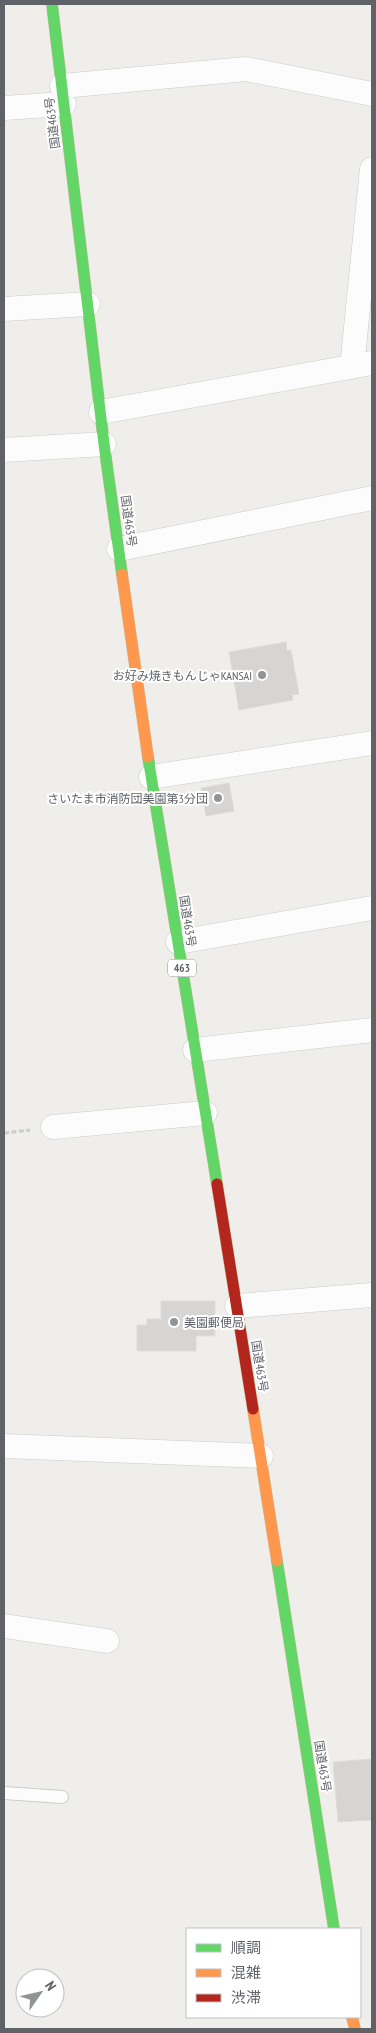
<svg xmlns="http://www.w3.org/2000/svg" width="376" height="2033" font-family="'PT Sans Narrow','Noto Sans JP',sans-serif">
  <rect width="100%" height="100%" fill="#efeeea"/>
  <path fill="#d6d5d3" stroke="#deddd9" d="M 286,642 L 287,651 L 291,650 L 299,694 L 292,695 L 293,700 L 239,710 L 229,652 Z
    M 229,783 L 234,811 L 206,816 L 201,788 Z
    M 161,1301 L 215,1301 L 215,1336 L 196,1336 L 196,1351 L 137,1351 L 137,1325 L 147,1325 L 147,1319 L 161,1319 Z
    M 372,1759 L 372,1820 L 338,1822 L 333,1762 Z"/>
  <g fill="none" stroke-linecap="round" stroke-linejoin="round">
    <g stroke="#cbcccc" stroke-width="14">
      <path id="lane" d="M 4,1793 L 62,1797"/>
    </g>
    <g stroke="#cbcccc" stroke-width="25">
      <path id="street" d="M 62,86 L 246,69 L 372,94
        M 4,108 L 64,104
        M 4,309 L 88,304
        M 352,367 L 372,169
        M 101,412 L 372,363
        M 4,450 L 104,444
        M 119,549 L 372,498
        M 151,777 L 372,743
        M 178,942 L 372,908
        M 195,1050 L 372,1030
        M 53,1127 L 205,1113
        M 237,1306 L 372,1295
        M 4,1446 L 261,1456
        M 4,1626 L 107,1641"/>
    </g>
    <g stroke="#c8b996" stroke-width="12">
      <path id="fast" d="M 52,4 L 104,444 L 122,574
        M 148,757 L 217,1184
        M 277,1561 L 334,1929"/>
    </g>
    <g stroke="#c8b996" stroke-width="12">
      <path id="slow" d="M 122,574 L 148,757
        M 253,1409 L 277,1561
        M 352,2017 L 355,2029"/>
    </g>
    <g stroke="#c8b996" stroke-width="12">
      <path id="jam" d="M 217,1184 L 253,1409"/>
    </g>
    <path stroke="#cacfcc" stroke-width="3" stroke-dasharray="5 2.5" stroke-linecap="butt" d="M 4,1133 L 30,1130"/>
    <use href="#lane" stroke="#fdfcfc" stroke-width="12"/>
    <use href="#street" stroke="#fdfcfc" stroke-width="24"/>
    <use href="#fast" stroke="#63d668" stroke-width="11"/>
    <use href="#slow" stroke="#ff974d" stroke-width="11"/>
    <use href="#jam" stroke="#b3261e" stroke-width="11"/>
  </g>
  <g fill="#919496" stroke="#fff" stroke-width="2">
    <circle cx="262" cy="675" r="5"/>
    <circle cx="218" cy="798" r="5"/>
    <circle cx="174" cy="1322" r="5"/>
  </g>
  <g text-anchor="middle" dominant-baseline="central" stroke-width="4" stroke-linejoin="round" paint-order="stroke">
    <rect fill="#fff" stroke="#8f9295" stroke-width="1" x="168" y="959.5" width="28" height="17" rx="4"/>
    <g font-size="11" font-weight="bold" fill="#5f6368">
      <text x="182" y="968">463</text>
    </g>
    <g font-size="12" fill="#5f6368" stroke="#fff">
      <text transform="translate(52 123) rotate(-97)">国道463号</text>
      <text transform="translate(129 521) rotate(82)">国道463号</text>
      <text transform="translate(188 921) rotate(81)">国道463号</text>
      <text transform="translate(260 1366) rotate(81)">国道463号</text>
      <text transform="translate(323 1766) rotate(81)">国道463号</text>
    </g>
    <g font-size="12" fill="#5f6368" stroke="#fff" text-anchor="end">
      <text x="252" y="675">お好み焼きもんじゃKANSAI</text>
      <text x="208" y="798">さいたま市消防団美園第3分団</text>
      <text x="184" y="1322" text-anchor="start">美園郵便局</text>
    </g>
  </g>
  <rect width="376" height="2033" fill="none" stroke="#5f6368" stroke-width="10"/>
  <rect x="186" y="1928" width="175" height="90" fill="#ffffff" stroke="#bfc1c3"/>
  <rect x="196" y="1944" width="25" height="8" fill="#63d668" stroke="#bfc1c3"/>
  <text x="231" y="1953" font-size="15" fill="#5f6368">順調</text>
  <rect x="196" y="1969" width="25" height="8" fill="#ff974d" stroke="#bfc1c3"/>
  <text x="231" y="1978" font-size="15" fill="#5f6368">混雑</text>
  <rect x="196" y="1994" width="25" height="8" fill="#b3261e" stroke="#bfc1c3"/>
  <text x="231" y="2003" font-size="15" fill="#5f6368">渋滞</text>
  <g transform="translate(40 1993) rotate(56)"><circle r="24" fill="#ffffff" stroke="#bfc1c3"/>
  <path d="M0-4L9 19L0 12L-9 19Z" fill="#919496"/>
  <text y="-8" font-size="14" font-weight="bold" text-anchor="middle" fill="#5f6368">N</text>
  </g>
</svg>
